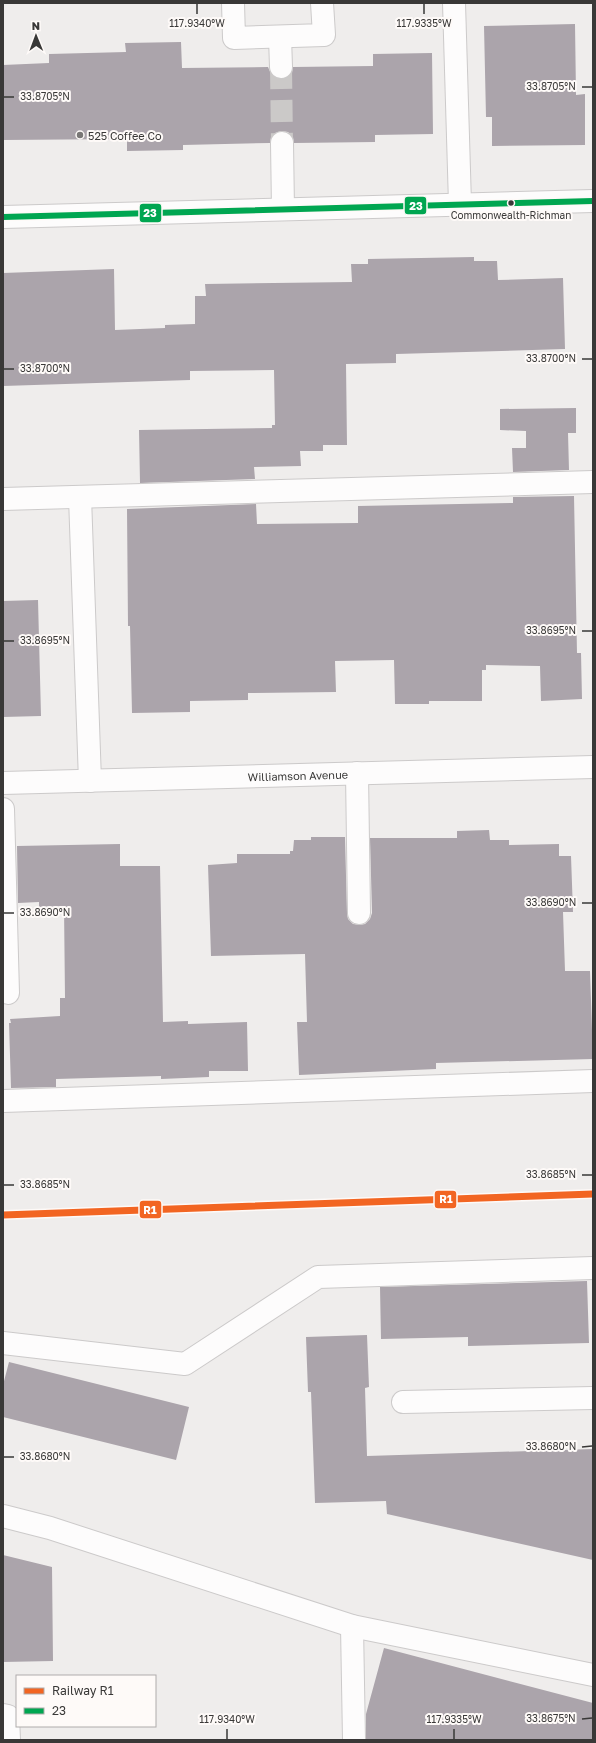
<svg xmlns="http://www.w3.org/2000/svg" width="596" height="1743" font-family="'Golos Text',sans-serif">
  <rect width="100%" height="100%" fill="#efedec"/>
  <path fill="#aba4ab" d="M 575,24 L 576,95 L 585,94 L 585,145 L 492,146 L 492,117 L 486,117 L 484,26 Z
    M 181,42 L 182,68 L 268,67 L 271,74 L 275,78 L 281,79 L 288,77 L 292,73 L 293,67 L 373,66 L 373,54 L 432,53 L 433,134 L 375,135 L 375,142 L 294,143 L 293,137 L 288,132 L 281,131 L 275,133 L 271,137 L 270,143 L 183,145 L 183,150 L 127,151 L 127,139 L 3,140 L 3,65 L 49,63 L 49,54 L 126,52 L 125,43 Z
    M 474,257 L 474,261 L 497,261 L 498,280 L 563,278 L 565,349 L 396,354 L 396,363 L 346,364 L 347,445 L 323,445 L 323,451 L 300,451 L 301,466 L 254,467 L 255,479 L 140,483 L 139,430 L 272,428 L 272,425 L 275,425 L 274,370 L 190,371 L 190,380 L 3,386 L 3,273 L 114,269 L 115,330 L 165,328 L 165,325 L 195,324 L 195,296 L 206,296 L 205,284 L 352,282 L 351,264 L 368,264 L 368,259 Z
    M 576,408 L 576,433 L 568,433 L 569,470 L 513,472 L 512,448 L 526,448 L 526,431 L 500,430 L 500,409 Z
    M 574,496 L 577,653 L 581,653 L 582,699 L 541,701 L 540,666 L 486,665 L 486,670 L 482,670 L 482,701 L 429,701 L 429,704 L 395,704 L 394,660 L 335,661 L 336,692 L 248,693 L 248,700 L 190,701 L 190,712 L 132,713 L 130,626 L 128,626 L 127,509 L 256,504 L 257,524 L 358,523 L 358,506 L 513,503 L 513,497 Z
    M 38,600 L 41,716 L 3,717 L 3,601 Z
    M 489,830 L 490,840 L 509,840 L 509,845 L 559,844 L 559,856 L 571,856 L 573,912 L 563,912 L 565,971 L 590,971 L 593,1059 L 436,1063 L 436,1069 L 299,1075 L 297,1022 L 307,1022 L 305,954 L 211,956 L 208,865 L 237,863 L 237,854 L 290,854 L 290,851 L 293,851 L 294,840 L 311,840 L 311,837 L 345,837 L 347,914 L 348,919 L 353,924 L 360,925 L 365,924 L 370,919 L 372,913 L 370,838 L 457,838 L 457,831 Z
    M 120,844 L 120,866 L 160,866 L 163,1022 L 188,1021 L 188,1024 L 247,1022 L 248,1071 L 209,1071 L 209,1077 L 161,1079 L 161,1076 L 56,1079 L 56,1087 L 11,1088 L 9,1023 L 11,1023 L 10,1019 L 60,1016 L 60,998 L 65,998 L 64,906 L 39,907 L 39,902 L 18,903 L 17,846 Z
    M 587,1281 L 589,1343 L 468,1346 L 468,1337 L 381,1339 L 380,1287 Z
    M 367,1335 L 369,1387 L 365,1388 L 367,1456 L 593,1449 L 593,1560 L 387,1514 L 386,1501 L 315,1503 L 311,1392 L 308,1392 L 306,1337 Z
    M 9,1362 L 189,1407 L 176,1460 L 3,1417 L 3,1385 Z
    M 3,1555 L 52,1567 L 53,1661 L 3,1662 Z
    M 384,1648 L 593,1703 L 593,1740 L 366,1740 L 366,1714 Z"/>
  <g fill="none" stroke-linecap="round" stroke-linejoin="round">
    <path stroke="#cbc9c8" stroke-width="22" stroke-dasharray="22 11" stroke-linecap="butt" d="M 281,67 L 282,143"/>
    <g stroke="#cccaca" stroke-width="24">
      <g id="minor">
        <path d="M 233,3 L 234,38 L 324,35 L 322,3"/>
        <path d="M 454,3 L 460,204"/>
        <path d="M 280,37 L 281,67"/>
        <path d="M 282,143 L 283,209"/>
        <path d="M 80,497 L 90,781"/>
        <path d="M 3,499 L 593,482"/>
        <path d="M 357,773 L 359,913"/>
        <path id="s1" d="M 3,783 L 593,767"/>
        <path d="M 3,809 L 8,993"/>
        <path d="M 3,1101 L 593,1081"/>
        <path d="M 3,1343 L 185,1364 L 318,1277 L 593,1268"/>
        <path d="M 403,1402 L 593,1398"/>
        <path d="M 3,1516 L 50,1528 L 352,1626 L 593,1675"/>
        <path d="M 352,1626 L 354,1740"/>
        <path d="M 3,1715 L 8,1716 L 9,1740"/>
      </g>
    </g>
    <g stroke="#cccaca" stroke-width="24">
      <path id="major" d="M 3,217 L 593,201"/>
    </g>
    <use href="#minor" stroke="#fdfcfc" stroke-width="22"/>
    <use href="#major" stroke="#fdfcfc" stroke-width="22"/>
    <path stroke="#d9d8d8" stroke-width="3" d="M 3,1215 L 593,1194"/>
    <g stroke="#fefaf8" stroke-width="9">
      <path id="bus-1" d="M 3,217 L 593,201"/>
    </g>
    <use href="#bus-1" stroke="#00a651" stroke-width="6"/>
    <g stroke="#fefaf8" stroke-width="10">
      <path id="rail-1" d="M 3,1215 L 593,1194"/>
    </g>
    <use href="#rail-1" stroke="#f26522" stroke-width="7"/>
  </g>
  <path fill="none" stroke="#393837" stroke-width="1.5" d="M 197,4 L 197,14M 424,4 L 424,14M 582,87 L 592,87M 4,97 L 14,97M 582,359 L 592,359M 4,369 L 14,369M 582,631 L 592,631M 4,641 L 14,641M 582,903 L 592,903M 4,913 L 14,913M 582,1175 L 592,1175M 4,1185 L 14,1185M 582,1447 L 592,1446M 4,1457 L 14,1457M 582,1719 L 592,1718M 227,1729 L 227,1739M 454,1729 L 454,1739"/>
  <circle fill="#797776" stroke="#fefaf8" stroke-width="1.5" cx="80" cy="135" r="4"/>
  <circle fill="#393837" stroke="#fefaf8" stroke-width="1.5" cx="511" cy="203" r="3.5"/>
  <g text-anchor="middle" dominant-baseline="central" stroke-width="4" stroke-linejoin="round" paint-order="stroke">
    <g font-size="10" fill="#393837" stroke="#fefaf8">
      <text x="511" y="215">Commonwealth-Richman</text>
    </g>
    <g font-size="11" fill="#393837" stroke="#fefaf8" text-anchor="start">
      <text x="88" y="135">525 Coffee Co</text>
    </g>
    <g font-size="11" fill="#393837" stroke="#fefaf8">
      <text stroke="none"><textPath href="#s1" startOffset="295">Williamson Avenue</textPath></text>
    </g>
  </g>
  <g font-size="10" text-anchor="middle" fill="#393837" stroke="#fefaf8" stroke-width="4" stroke-linejoin="round" paint-order="stroke">
    <text x="197" y="27">117.9340°W</text>
    <text x="424" y="27">117.9335°W</text>
    <text x="551" y="90">33.8705°N</text>
    <text x="45" y="100">33.8705°N</text>
    <text x="551" y="362">33.8700°N</text>
    <text x="45" y="372">33.8700°N</text>
    <text x="551" y="634">33.8695°N</text>
    <text x="45" y="644">33.8695°N</text>
    <text x="551" y="906">33.8690°N</text>
    <text x="45" y="916">33.8690°N</text>
    <text x="551" y="1178">33.8685°N</text>
    <text x="45" y="1188">33.8685°N</text>
    <text x="551" y="1450">33.8680°N</text>
    <text x="45" y="1460">33.8680°N</text>
    <text x="551" y="1722">33.8675°N</text>
    <text x="227" y="1723">117.9340°W</text>
    <text x="454" y="1723">117.9335°W</text>
  </g>
  <g stroke="#fefaf8" stroke-width="1.5">
    <rect x="404" y="196" width="23" height="19" rx="4" fill="#00a651"/>
    <rect x="139" y="203" width="23" height="20" rx="4" fill="#00a651"/>
    <rect x="434" y="1190" width="23" height="19" rx="4" fill="#f26522"/>
    <rect x="139" y="1200" width="23" height="19" rx="4" fill="#f26522"/>
  </g>
  <g font-size="11" text-anchor="middle" font-weight="bold" fill="#fff">
    <text x="416" y="210">23</text>
    <text x="150" y="217">23</text>
    <text x="446" y="1203">R1</text>
    <text x="150" y="1214">R1</text>
  </g>
  <rect width="596" height="1743" fill="none" stroke="#393837" stroke-width="8"/>
  <rect x="16" y="1675" width="140" height="52" fill="#fefaf8" stroke="#afacab"/>
  <rect x="24" y="1688" width="20" height="6" fill="#f26522" stroke="#afacab"/>
  <text x="52" y="1695" font-size="12" fill="#393837">Railway R1</text>
  <rect x="24" y="1708" width="20" height="6" fill="#00a651" stroke="#afacab"/>
  <text x="52" y="1715" font-size="12" fill="#393837">23</text>
  <g transform="translate(36 36) rotate(359)" stroke="#fefaf8" stroke-width="3" paint-order="stroke">
  <path d="M0-3L7 15L0 10L-7 15Z" fill="#393837"/>
  <text y="-6" font-size="11" font-weight="bold" text-anchor="middle" fill="#393837">N</text>
  </g>
</svg>
